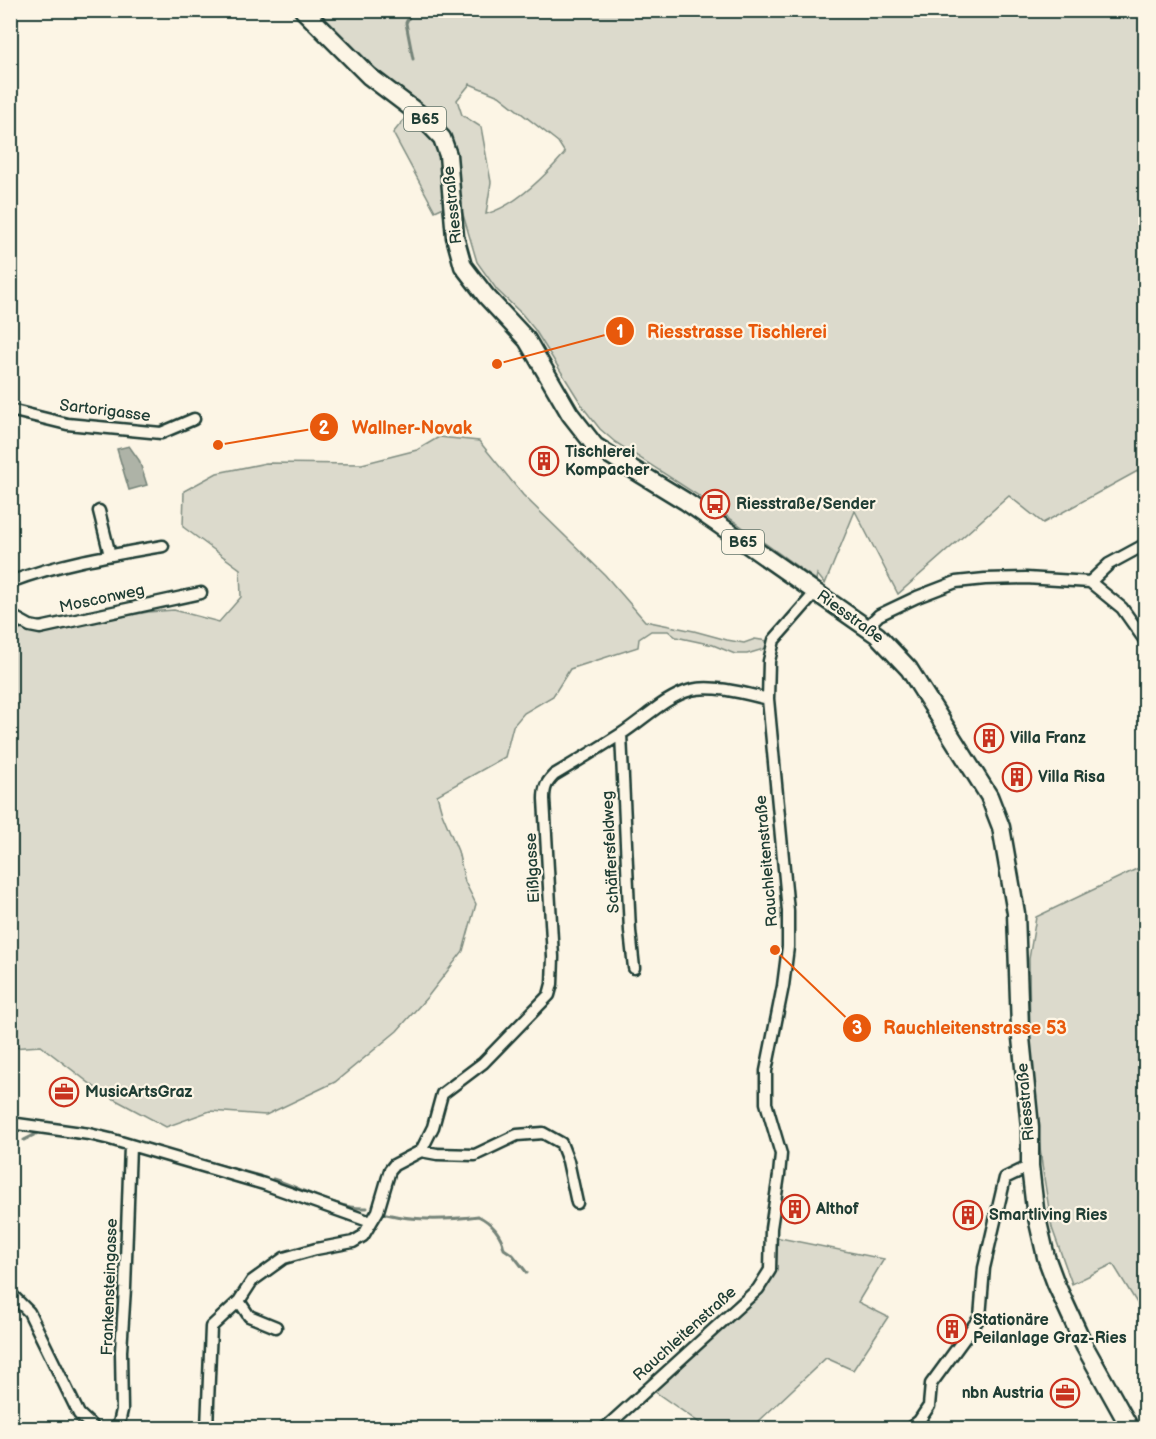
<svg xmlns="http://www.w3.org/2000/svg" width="1156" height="1439" font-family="'Balsamiq Sans',sans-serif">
  <rect width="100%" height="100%" fill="#fcf5e5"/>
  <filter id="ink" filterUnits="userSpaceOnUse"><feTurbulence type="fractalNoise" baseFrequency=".0167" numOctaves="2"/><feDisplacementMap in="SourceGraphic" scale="12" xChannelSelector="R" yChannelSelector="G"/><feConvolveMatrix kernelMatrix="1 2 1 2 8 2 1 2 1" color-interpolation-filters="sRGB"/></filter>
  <g filter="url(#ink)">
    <path fill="#dcdacc" stroke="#7e8c80" stroke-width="1.5" fill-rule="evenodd" d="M 315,11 L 1145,11 L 1145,467 L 1043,523 L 1009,496 L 898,594 L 855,511 L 825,584 L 817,574 L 816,580 L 696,494 L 615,442 L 600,429 L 585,410 L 535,330 L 522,314 L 497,290 L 477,262 L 436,123 L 409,95 L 359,56 ZM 470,84 L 499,96 L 558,142 L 565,153 C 545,176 516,206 486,214 L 491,182 L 481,127 L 462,115 L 457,100 Z
      M 410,112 L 422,123 L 439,148 L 446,206 L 435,211 L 393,133 Z
      M 439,437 L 479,441 L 523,495 L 605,575 L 645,621 L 694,631 L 727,640 L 744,643 L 755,639 L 767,641 L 767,648 L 747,654 L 735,654 L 713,645 L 676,637 L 668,631 L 651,631 L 639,639 L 638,647 L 570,669 L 553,696 L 524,713 L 513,726 L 505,757 L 437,795 L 442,813 L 458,851 L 465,882 L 476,904 L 463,951 L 429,995 L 397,1031 L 335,1082 L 266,1115 L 210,1111 L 166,1127 L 101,1092 L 41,1046 L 11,1048 L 11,634 L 30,626 L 88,623 L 148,612 L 174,610 L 219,622 L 241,597 L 240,569 L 183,527 L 184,491 L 217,473 L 266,463 L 362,464 L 417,450 Z
      M 1145,865 L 1145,1316 L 1113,1264 L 1072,1284 L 1052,1228 L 1042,1165 L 1030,1055 L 1029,959 L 1036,917 Z
      M 775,1237 L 884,1259 L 858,1302 L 888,1317 L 853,1370 L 826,1358 L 759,1421 L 764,1428 L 707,1428 L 651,1389 L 762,1292 Z"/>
    <path fill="#aeb3a7" stroke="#758479" stroke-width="1.5" d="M 129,446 L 139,460 L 147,485 L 129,490 L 117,449 Z"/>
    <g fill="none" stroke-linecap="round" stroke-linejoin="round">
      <path stroke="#758479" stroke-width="3" d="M 412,10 L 406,23 L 413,59
        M 24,1140 L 42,1131
        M 201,1160 L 260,1176
        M 273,1179 C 302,1188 337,1210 367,1208
        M 386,1214 C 415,1221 448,1220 478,1216 C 491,1222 502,1235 504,1249 L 513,1255 L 527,1273"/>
      <g stroke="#1f3d34" stroke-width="15">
        <path id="street" d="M 10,410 L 67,424 L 161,433 L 194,419
          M 99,511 L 110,555
          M 10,582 C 60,563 110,555 163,546
          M 1090,582 L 1109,564 L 1146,544
          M 10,615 L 30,626 L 40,628 L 201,593
          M 867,627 L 879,615 L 917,597 L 956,582 L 985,579 L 1026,578 L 1090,582 L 1122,608 L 1146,642
          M 621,734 L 630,931 L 634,968
          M 10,1123 L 89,1134 L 110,1139 L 264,1184 L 371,1222
          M 421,1151 L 437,1154 L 475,1155 L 517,1135 L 543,1133 L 561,1143 L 568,1161 L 577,1203
          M 10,1293 L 29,1312 L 79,1414 L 94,1428
          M 239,1301 L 249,1316 L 276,1327
          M 118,1428 L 122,1410 L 121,1351 L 125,1288 L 130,1146
          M 207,1428 L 211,1327 L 239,1301 L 252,1281 L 284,1258 L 316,1249 L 353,1242 L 363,1236 L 378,1211 L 390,1170 L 394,1165 L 421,1151 L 433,1127 L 442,1094 L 483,1063 L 549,995 L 552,984 L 553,957 L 544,799 C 544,788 546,783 554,775 C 576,762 599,748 621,734 C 643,720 665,697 691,690 C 712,684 747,694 768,699
          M 605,1428 L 758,1289 L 770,1270 L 771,1228 L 779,1175 L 781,1154 L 766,1103 L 766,1071 L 783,986 L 788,947 L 788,911 L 768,699 L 769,661 L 774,640 L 816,592
          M 910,1428 L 919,1421 L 929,1406 L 931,1384 L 980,1317 L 984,1268 L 1005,1178 L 1030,1166"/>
      </g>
      <g stroke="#1f3d34" stroke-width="21">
        <path id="primary" d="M 303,10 L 369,76 L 418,113 L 442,138 L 448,155 L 455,237 L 463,266 L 486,296 L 527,340 L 570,414 L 595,446 L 685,501 L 877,635 L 909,669 L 989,796 L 1001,827 L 1016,913 L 1020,1028 L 1030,1127 L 1030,1166 L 1035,1209 L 1046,1257 L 1056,1284 L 1085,1347 L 1130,1428"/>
      </g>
      <use href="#street" stroke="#fcf5e5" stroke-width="10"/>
      <use href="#primary" stroke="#fcf5e5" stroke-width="16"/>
    </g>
  </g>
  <defs>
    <g id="building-ring" transform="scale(1.5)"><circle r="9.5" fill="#fcf5e5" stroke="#c8321e" stroke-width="1.5"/><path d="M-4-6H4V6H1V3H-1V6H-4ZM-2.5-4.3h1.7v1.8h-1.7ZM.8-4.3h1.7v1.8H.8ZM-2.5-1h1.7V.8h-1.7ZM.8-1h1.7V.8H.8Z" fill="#c8321e"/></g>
    <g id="bus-ring" transform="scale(1.5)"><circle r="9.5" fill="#fcf5e5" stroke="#c8321e" stroke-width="1.5"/><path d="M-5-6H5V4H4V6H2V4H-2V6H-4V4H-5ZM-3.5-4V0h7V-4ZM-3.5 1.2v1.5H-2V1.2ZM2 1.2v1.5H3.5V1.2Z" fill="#c8321e"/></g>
    <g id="office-ring" transform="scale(1.5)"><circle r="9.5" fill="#fcf5e5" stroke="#c8321e" stroke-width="1.5"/><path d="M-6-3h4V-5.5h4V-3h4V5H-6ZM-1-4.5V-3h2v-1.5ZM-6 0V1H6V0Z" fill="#c8321e"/></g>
  </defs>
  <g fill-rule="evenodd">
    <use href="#building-ring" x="544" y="461"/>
    <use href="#bus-ring" x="715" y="504"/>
    <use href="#building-ring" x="989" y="738"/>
    <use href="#building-ring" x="1017" y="777"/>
    <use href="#office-ring" x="64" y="1092"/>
    <use href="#building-ring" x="795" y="1209"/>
    <use href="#building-ring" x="968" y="1215"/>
    <use href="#building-ring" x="952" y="1329"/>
    <use href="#office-ring" x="1065" y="1393"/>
  </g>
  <g text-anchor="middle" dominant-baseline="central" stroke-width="4.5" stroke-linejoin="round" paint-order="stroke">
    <g fill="#fcf5e5" stroke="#617469" stroke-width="1.5">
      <rect x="404" y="107" width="42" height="24" rx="4.5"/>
      <rect x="722" y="530" width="42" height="24" rx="4.5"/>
    </g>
    <g font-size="15" font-weight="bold" fill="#1f3d34">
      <text x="425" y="119">B65</text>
      <text x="743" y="542">B65</text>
    </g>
    <g font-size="16" fill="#1f3d34" stroke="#fcf5e5">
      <text transform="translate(453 205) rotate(-96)">Riesstraße</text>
      <text transform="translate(105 411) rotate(7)">Sartorigasse</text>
      <text transform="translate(102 599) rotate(-12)">Mosconweg</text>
      <text transform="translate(850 617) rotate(36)">Riesstraße</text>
      <text transform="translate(611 852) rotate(-93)">Schäffersfeldweg</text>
      <text transform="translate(767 861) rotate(-95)">Rauchleitenstraße</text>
      <text transform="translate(533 868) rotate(-93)">Eißlgasse</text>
      <text transform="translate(1026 1102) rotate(-95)">Riesstraße</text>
      <text transform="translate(110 1287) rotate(-88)">Frankensteingasse</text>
      <text transform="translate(685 1334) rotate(-42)">Rauchleitenstraße</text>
    </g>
    <g font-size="16" font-weight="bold" fill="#1f3d34" stroke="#fcf5e5" text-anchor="start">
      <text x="565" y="452">Tischlerei<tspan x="565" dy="18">Kompacher</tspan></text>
      <text x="736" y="504">Riesstraße/Sender</text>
      <text x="1010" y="738">Villa Franz</text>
      <text x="1038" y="777">Villa Risa</text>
      <text x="85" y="1092">MusicArtsGraz</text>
      <text x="816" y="1209">Althof</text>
      <text x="989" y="1215">Smartliving Ries</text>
      <text x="973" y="1320">Stationäre<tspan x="973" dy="18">Peilanlage Graz-Ries</tspan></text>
      <text x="1044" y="1393" text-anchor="end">nbn Austria</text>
    </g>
  </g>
  <path fill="none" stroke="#e8590c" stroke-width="2" d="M497 364L620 331M218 445L324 427M775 950L857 1028"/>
  <g fill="#e8590c" stroke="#fcf5e5" stroke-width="2">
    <circle cx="497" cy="364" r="6"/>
    <circle cx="218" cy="445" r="6"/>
    <circle cx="775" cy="950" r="6"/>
    <circle cx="620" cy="331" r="15"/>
    <circle cx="324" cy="427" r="15"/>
    <circle cx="857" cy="1028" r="15"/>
  </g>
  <g font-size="18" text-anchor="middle" font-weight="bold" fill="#fff">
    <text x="620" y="338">1</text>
    <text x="324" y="434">2</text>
    <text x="857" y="1034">3</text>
  </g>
  <g font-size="18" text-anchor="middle" font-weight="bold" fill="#e8590c" stroke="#fcf5e5" stroke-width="4.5" stroke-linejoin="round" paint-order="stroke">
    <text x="737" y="338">Riesstrasse Tischlerei</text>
    <text x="412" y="434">Wallner-Novak</text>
    <text x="975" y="1034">Rauchleitenstrasse 53</text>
  </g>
  <rect width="1156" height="1439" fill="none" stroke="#fcf5e5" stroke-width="36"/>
  <rect x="18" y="18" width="1120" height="1403" fill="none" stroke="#1f3d34" stroke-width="2" filter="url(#ink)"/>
</svg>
